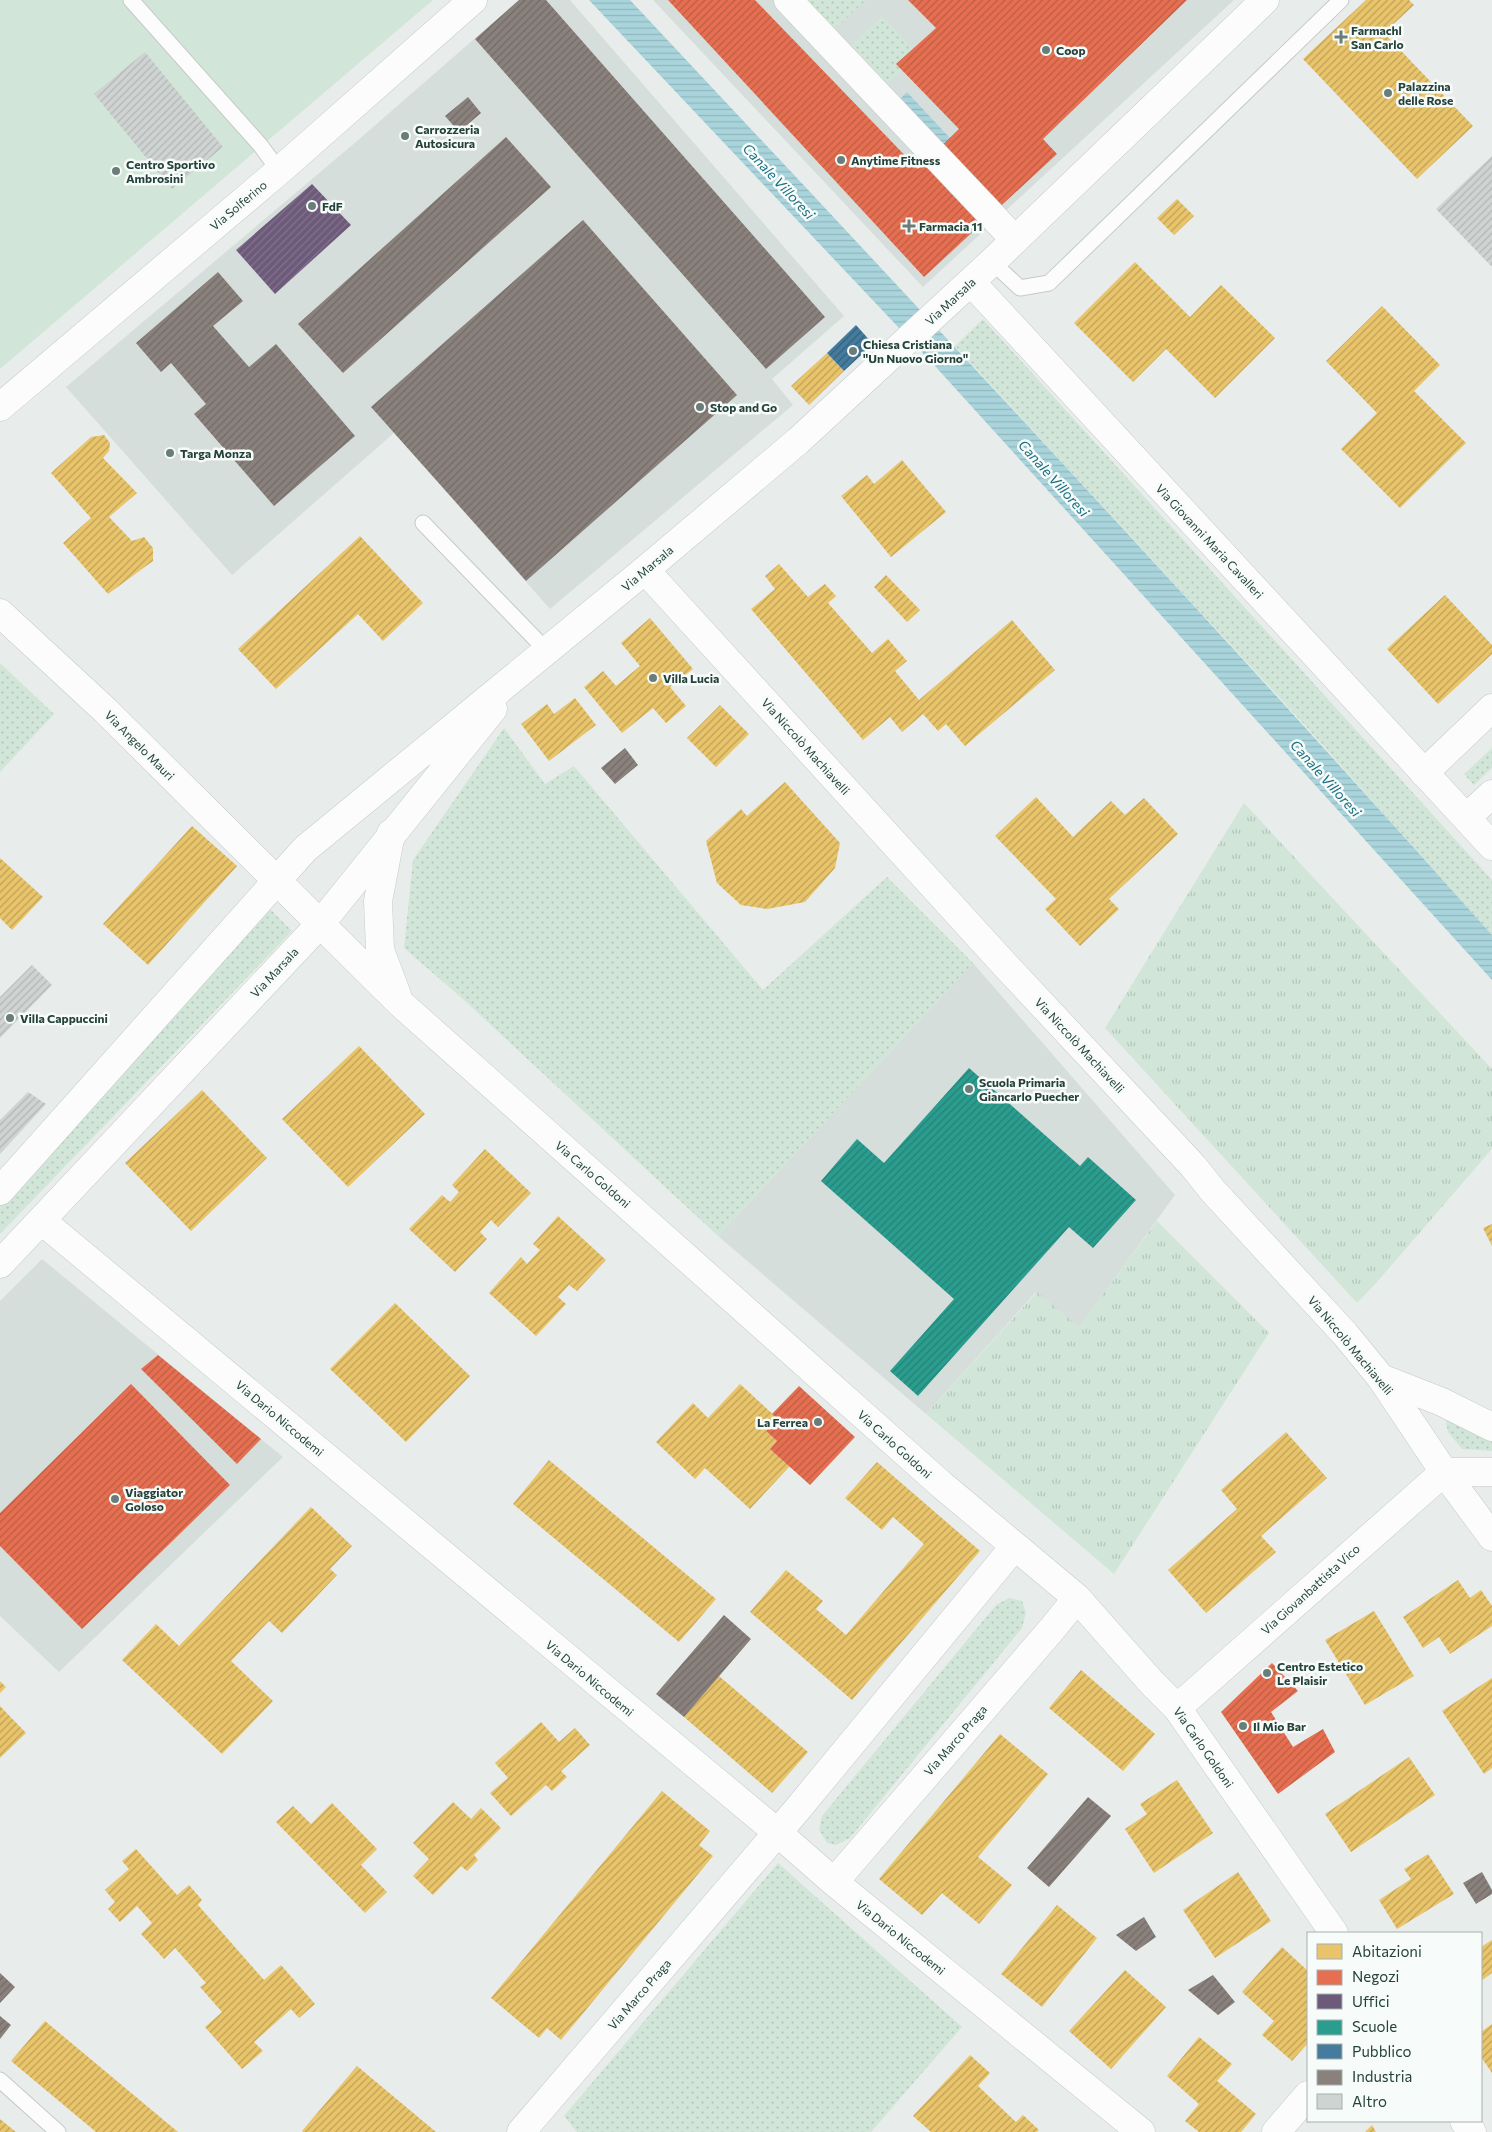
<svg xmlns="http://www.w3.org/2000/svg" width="1492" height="2132" font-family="Commissioner,sans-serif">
  <defs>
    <pattern id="grass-dots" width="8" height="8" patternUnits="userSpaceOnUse" patternTransform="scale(1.25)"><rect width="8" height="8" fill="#d1e6d8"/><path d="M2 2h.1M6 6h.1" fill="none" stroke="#b3c6ba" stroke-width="1.8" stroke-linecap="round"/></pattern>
    <pattern id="park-tufts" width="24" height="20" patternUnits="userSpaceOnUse" patternTransform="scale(1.25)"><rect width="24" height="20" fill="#d1e6d8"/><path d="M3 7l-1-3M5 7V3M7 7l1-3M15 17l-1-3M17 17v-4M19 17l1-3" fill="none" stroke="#b3c6ba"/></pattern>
    <pattern id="water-rules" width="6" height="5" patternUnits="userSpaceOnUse" patternTransform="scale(1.25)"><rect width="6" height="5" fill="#a9d4db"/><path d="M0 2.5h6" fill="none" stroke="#91b7bd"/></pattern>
    <pattern id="homes-hatch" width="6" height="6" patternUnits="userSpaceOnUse" patternTransform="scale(1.25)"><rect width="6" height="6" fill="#e9c46a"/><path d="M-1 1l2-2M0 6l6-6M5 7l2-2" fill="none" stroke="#bda158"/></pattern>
    <pattern id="shops-hatch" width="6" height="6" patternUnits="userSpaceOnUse" patternTransform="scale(1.25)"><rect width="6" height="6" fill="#e76f51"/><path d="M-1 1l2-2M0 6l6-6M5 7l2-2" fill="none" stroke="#bb5d44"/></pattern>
    <pattern id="offices-hatch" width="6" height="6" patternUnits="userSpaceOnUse" patternTransform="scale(1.25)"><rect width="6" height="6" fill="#6d597a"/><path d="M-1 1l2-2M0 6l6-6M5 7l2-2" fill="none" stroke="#81748c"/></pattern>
    <pattern id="schools-hatch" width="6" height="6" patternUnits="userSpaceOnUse" patternTransform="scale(1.25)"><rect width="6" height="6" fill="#2a9d8f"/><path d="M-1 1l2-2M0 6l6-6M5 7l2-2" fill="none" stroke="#248276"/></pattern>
    <pattern id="public-hatch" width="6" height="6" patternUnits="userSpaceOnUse" patternTransform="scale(1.25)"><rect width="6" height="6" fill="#457b9d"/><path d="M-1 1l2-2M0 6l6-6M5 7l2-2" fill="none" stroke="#36617a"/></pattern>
    <pattern id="industry-hatch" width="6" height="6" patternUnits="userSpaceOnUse" patternTransform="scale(1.25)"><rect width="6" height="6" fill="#8a817c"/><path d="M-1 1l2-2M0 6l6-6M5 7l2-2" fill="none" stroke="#716b67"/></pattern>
    <pattern id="building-hatch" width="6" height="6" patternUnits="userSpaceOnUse" patternTransform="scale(1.25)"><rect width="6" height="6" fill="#cfd4d2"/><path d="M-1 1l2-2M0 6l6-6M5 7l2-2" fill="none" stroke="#b2b7b5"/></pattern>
  </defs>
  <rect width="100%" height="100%" fill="#e8edeb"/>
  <path fill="#d6dedb" d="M 519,0 L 570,0 L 844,316 L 772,379 L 793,405 L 550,609 L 394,433 L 232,575 L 66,387 L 357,141 Z
    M 653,0 L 1234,0 L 923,287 Z
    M 973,963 L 1175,1195 L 1079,1328 L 1036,1292 L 926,1414 L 718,1236 Z
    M 42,1259 L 283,1457 L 59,1672 L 0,1616 L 0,1301 Z"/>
  <path fill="url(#grass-dots)" d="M 804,0 L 866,0 L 833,31 Z
    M 882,16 L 918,55 L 884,87 L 848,48 Z
    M 983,319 L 1492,880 L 1492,935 L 1310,731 L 955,346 Z
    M 0,663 L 54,714 L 0,772 Z
    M 504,728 L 545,784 L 574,766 L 763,990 L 887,877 L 973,963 L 718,1236 L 464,1000 L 404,948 L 413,860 Z
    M 1492,748 L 1492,768 L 1474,785 L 1464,774 Z
    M 270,909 L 292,931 L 0,1234 L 0,1205 L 116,1073 Z
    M 1444,1412 L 1492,1439 L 1492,1451 L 1462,1449 L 1448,1432 Z
    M 1009,1598 L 1022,1601 L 1026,1613 L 1022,1628 L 850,1838 L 836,1845 L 827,1843 L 819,1830 L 822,1816 L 996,1605 Z
    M 778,1863 L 962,2027 L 871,2132 L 577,2132 L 564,2116 Z"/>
  <path fill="url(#park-tufts)" d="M 1244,803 L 1492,1069 L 1492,1149 L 1377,1282 L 1357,1303 L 1105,1028 Z
    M 1157,1221 L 1269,1333 L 1114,1574 L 926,1414 L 1037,1292 L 1079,1327 Z"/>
  <path fill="#d1e6d8" d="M 0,0 L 433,0 L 0,369 Z"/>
  <path fill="url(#water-rules)" d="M 589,0 L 630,0 C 920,309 1210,619 1492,935 L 1492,980 L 934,365 Z
    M 907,92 L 961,150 L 951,159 L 897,102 Z"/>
  <path fill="url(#homes-hatch)" d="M 1366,0 L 1409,0 L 1414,5 L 1384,33 L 1473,126 L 1417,179 L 1303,59 Z
    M 1177,199 L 1194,216 L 1174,235 L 1157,218 Z
    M 1135,262 L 1190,317 L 1221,285 L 1275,338 L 1215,398 L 1166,349 L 1133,382 L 1074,323 Z
    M 1382,306 L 1440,365 L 1414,391 L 1466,443 L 1400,508 L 1341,449 L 1377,413 L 1326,361 Z
    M 827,353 L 844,371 L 809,405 L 791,386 Z
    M 104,435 L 110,443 L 109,451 L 103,458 L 137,493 L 109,517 L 132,541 L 144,537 L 153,548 L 153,561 L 108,594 L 63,543 L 91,518 L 51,473 L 91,437 Z
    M 902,460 L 946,512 L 891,557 L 841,496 L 867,475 L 874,484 Z
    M 360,536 L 423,603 L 383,641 L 358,614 L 276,689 L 238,649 Z
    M 779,564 L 808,597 L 825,584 L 836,596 L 828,603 L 872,653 L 888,639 L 907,661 L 895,671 L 919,700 L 1012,620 L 1055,670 L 965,746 L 946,724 L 938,731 L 923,714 L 902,732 L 890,717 L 863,740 L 751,609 L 775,589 L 765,576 Z
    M 886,575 L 920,610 L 907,622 L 874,587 Z
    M 1445,595 L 1492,645 L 1492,654 L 1438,704 L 1387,649 Z
    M 650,618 L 693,669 L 670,687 L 686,706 L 666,723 L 653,708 L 622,733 L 584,687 L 603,671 L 616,686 L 640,666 L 621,643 Z
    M 575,698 L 596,725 L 549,761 L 521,724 L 547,704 L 554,714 Z
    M 720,705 L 749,734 L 716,767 L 687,738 Z
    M 785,782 L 840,843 L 835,868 L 805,902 L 767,909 L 741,905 L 717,883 L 706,841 L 741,809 L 747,816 Z
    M 1036,797 L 1073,837 L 1111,801 L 1125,815 L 1144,798 L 1178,834 L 1109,899 L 1119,909 L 1080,946 L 1045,909 L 1056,899 L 995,836 Z
    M 192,826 L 237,866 L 148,965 L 103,924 Z
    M 0,858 L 43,897 L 12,930 L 0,918 Z
    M 359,1046 L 425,1114 L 348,1187 L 282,1119 Z
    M 202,1090 L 267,1158 L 191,1231 L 125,1163 Z
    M 485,1149 L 531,1193 L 498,1227 L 491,1220 L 480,1232 L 487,1239 L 455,1272 L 409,1229 L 442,1195 L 450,1202 L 459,1192 L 452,1185 Z
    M 558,1216 L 606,1260 L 577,1291 L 569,1285 L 558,1297 L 566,1304 L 536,1336 L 489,1293 L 521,1257 L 527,1264 L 540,1250 L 533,1244 Z
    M 1492,1224 L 1492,1246 L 1483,1228 Z
    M 395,1303 L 470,1376 L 406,1442 L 330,1369 Z
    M 740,1384 L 778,1419 L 766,1431 L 777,1441 L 770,1449 L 790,1466 L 750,1509 L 705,1468 L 695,1479 L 656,1442 L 693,1403 L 708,1418 Z
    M 1286,1432 L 1327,1478 L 1261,1536 L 1276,1552 L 1206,1613 L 1168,1570 L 1237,1509 L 1221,1490 Z
    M 549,1460 L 716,1599 L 679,1642 L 513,1504 Z
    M 877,1462 L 980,1551 L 852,1700 L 750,1612 L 786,1570 L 823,1601 L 816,1609 L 846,1635 L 924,1544 L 893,1517 L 882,1530 L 845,1498 Z
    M 311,1507 L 352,1546 L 330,1569 L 337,1575 L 282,1633 L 269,1621 L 231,1661 L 273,1701 L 222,1754 L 122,1660 L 156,1624 L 179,1646 Z
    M 1458,1580 L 1470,1598 L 1481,1590 L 1492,1606 L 1492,1626 L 1450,1654 L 1439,1637 L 1423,1648 L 1403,1617 Z
    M 1374,1611 L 1414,1676 L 1365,1705 L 1325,1640 Z
    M 1081,1670 L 1155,1734 L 1123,1771 L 1049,1708 Z
    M 719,1676 L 808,1752 L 772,1793 L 684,1717 Z
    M 1492,1678 L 1492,1768 L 1484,1774 L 1442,1711 Z
    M 0,1681 L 6,1687 L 0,1693 Z
    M 0,1706 L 26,1733 L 0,1758 Z
    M 541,1722 L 559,1742 L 575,1728 L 590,1745 L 561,1771 L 567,1777 L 552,1791 L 546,1785 L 511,1816 L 490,1793 L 508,1778 L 495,1763 Z
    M 1000,1734 L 1048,1774 L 978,1857 L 1012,1885 L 979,1924 L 942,1893 L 922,1915 L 879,1879 Z
    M 1409,1757 L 1435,1795 L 1351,1852 L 1325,1814 Z
    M 1177,1780 L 1213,1833 L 1154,1873 L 1125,1829 L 1147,1814 L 1140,1804 Z
    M 662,1791 L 710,1831 L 699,1845 L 713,1856 L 561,2040 L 547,2028 L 539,2038 L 491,1998 Z
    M 453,1802 L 471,1819 L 481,1808 L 501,1828 L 474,1855 L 478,1860 L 467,1871 L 461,1866 L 433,1895 L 413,1876 L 429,1859 L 413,1843 Z
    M 332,1803 L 377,1849 L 361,1865 L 387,1892 L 365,1913 L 276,1822 L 293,1806 L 311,1824 Z
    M 136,1849 L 177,1895 L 189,1885 L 202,1900 L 198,1905 L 264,1980 L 281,1965 L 315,2004 L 299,2018 L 291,2009 L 254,2042 L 263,2051 L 242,2069 L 205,2027 L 222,2012 L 200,1987 L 206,1983 L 175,1948 L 164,1959 L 141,1934 L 152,1923 L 137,1906 L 120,1922 L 108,1909 L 115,1902 L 105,1890 L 129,1869 L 122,1861 Z
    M 1428,1854 L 1454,1894 L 1397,1929 L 1379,1900 L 1411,1879 L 1404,1869 Z
    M 1238,1872 L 1271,1921 L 1215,1958 L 1183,1910 Z
    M 1057,1905 L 1097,1938 L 1042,2007 L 1001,1974 Z
    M 1492,1940 L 1492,1973 L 1481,1981 L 1481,1947 Z
    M 1282,1947 L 1308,1971 L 1308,2043 L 1292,2061 L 1262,2035 L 1274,2021 L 1242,1992 Z
    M 1125,1970 L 1166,2007 L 1111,2069 L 1069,2031 Z
    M 45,2021 L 178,2132 L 96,2132 L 11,2061 Z
    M 1492,2024 L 1492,2073 L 1481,2057 L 1481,2032 Z
    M 1199,2037 L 1232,2064 L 1217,2081 L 1256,2114 L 1241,2132 L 1199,2132 L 1185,2121 L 1199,2104 L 1167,2076 Z
    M 970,2055 L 990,2073 L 978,2086 L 1016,2122 L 1023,2115 L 1039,2130 L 1037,2132 L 931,2132 L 913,2116 Z
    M 357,2066 L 436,2132 L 303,2132 L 302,2131 Z
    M 0,2119 L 16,2132 L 0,2132 Z
    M 1372,2125 L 1376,2132 L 1365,2132 Z"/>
  <path fill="url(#shops-hatch)" d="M 668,0 L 755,0 L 918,169 L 959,129 L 896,64 L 936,28 L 908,0 L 1187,0 L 1043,139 L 1057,154 L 924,277 Z
    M 158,1355 L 261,1439 L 237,1464 L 141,1369 Z
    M 131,1384 L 230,1485 L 82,1629 L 0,1546 L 0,1513 Z
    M 799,1386 L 855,1437 L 810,1485 L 770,1449 L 777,1441 L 766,1431 L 778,1419 L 772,1414 Z
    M 1272,1663 L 1298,1691 L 1271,1712 L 1293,1747 L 1323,1729 L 1335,1752 L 1278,1794 L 1221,1712 Z"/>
  <path fill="url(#offices-hatch)" d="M 312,184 L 351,225 L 275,294 L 236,250 Z"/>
  <path fill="url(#schools-hatch)" d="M 969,1068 L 1080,1166 L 1088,1157 L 1136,1200 L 1093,1248 L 1069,1227 L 918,1396 L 890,1371 L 954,1299 L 821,1181 L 857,1139 L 884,1163 Z"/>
  <path fill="url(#public-hatch)" d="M 856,325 L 873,344 L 844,371 L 827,353 Z"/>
  <path fill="url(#industry-hatch)" d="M 519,0 L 546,0 L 825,317 L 766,369 L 475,39 Z
    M 468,97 L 481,113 L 459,132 L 445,116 Z
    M 506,137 L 551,187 L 343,373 L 298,324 Z
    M 583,220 L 737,395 L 526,581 L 371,407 Z
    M 218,272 L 243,301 L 213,326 L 249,367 L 276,344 L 355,436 L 274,506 L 194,414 L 206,404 L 171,363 L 161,372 L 136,343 Z
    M 625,748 L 638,765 L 615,784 L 601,768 Z
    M 724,1615 L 751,1639 L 684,1717 L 656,1694 Z
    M 1088,1797 L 1111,1816 L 1049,1887 L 1027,1868 Z
    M 1482,1872 L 1492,1890 L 1492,1894 L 1476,1904 L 1463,1883 Z
    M 1144,1917 L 1156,1937 L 1136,1951 L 1116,1935 Z
    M 0,1973 L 15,1987 L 0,2003 Z
    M 1213,1975 L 1235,2002 L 1218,2015 L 1188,1990 Z
    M 0,2016 L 11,2025 L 0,2039 Z"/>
  <path fill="url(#building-hatch)" d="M 145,52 L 223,147 L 172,189 L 94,94 Z
    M 1492,156 L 1492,267 L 1436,209 Z
    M 32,965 L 52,985 L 0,1038 L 0,997 Z
    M 28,1092 L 46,1104 L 0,1154 L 0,1120 Z"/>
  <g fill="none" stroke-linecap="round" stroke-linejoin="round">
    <g stroke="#c5cac8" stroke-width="17">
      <path id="lane" d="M 131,0 L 261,146 L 279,171
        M 992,262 L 1020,288 L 1049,283 L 1341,0
        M 423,523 L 546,650
        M 0,2080 L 58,2132"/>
    </g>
    <g stroke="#c5cac8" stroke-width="29">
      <path id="street" d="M 788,0 L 1015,240
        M 971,282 L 1492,846
        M 0,407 L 279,171 L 473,0
        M 645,570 L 1006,966 L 1193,1166 L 1213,1191 L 1345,1334 L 1381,1378 L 1444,1472 L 1492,1537
        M 0,613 L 105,710 L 400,1003 L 943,1486 L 1077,1598 L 1152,1683 L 1177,1708 L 1334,1933
        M 1424,773 L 1492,708
        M 1466,818 L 1492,794
        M 391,833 L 378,901 L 380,950 L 397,995
        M 42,1221 L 778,1833 L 834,1882 L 1141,2132
        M 1381,1378 L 1442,1402 L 1492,1427
        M 1177,1708 L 1444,1472 L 1492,1472
        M 834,1882 L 1052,1629 L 1077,1598
        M 1464,2121 L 1472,2132
        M 521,2132 L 796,1811 L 1014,1547
        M 1276,2132 L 1308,2095"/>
    </g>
    <g stroke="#c3cbc8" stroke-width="29">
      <path id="secondary" d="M 0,1191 L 305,849 L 645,570 L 798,441 L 992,262 L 1265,0
        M 0,1264 L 321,923 L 493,709"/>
    </g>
    <use href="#lane" stroke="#fcfcfc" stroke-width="15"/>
    <use href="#street" stroke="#fcfcfc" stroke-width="28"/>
    <use href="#secondary" stroke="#fcfcfc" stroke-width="28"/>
  </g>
  <g fill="#697e78" stroke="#f7fbf9" stroke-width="2">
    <path d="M1338.5 29.5h5v5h5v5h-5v5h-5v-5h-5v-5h5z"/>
    <circle cx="1046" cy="50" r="5"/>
    <circle cx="1388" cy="93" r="5"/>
    <circle cx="405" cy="136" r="5"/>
    <circle cx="841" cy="160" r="5"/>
    <circle cx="116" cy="171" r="5"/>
    <circle cx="312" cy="206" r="5"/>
    <path d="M906.5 218.5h5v5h5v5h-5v5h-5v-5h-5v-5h5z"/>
    <circle cx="853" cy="351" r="5"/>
    <circle cx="700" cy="407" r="5"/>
    <circle cx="170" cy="453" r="5"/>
    <circle cx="653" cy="678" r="5"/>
    <circle cx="10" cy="1018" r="5"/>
    <circle cx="969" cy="1089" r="5"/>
    <circle cx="818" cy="1422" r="5"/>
    <circle cx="115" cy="1499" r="5"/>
    <circle cx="1267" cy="1673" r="5"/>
    <circle cx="1243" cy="1726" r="5"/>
  </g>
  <g text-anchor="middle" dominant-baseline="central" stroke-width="5" stroke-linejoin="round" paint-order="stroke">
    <g font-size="12" font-weight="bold" fill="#24423a" stroke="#f7fbf9" text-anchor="start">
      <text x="1351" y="30">Farmachl<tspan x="1351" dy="14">San Carlo</tspan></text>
      <text x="1056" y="50">Coop</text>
      <text x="1398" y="86">Palazzina<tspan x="1398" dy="14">delle Rose</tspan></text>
      <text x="415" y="129">Carrozzeria<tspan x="415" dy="14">Autosicura</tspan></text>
      <text x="851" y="160">Anytime Fitness</text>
      <text x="126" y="164">Centro Sportivo<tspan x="126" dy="14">Ambrosini</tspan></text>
      <text x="322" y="206">FdF</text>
      <text x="919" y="226">Farmacia 11</text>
      <text x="863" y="344">Chiesa Cristiana<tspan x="863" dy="14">"Un Nuovo Giorno"</tspan></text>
      <text x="710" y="407">Stop and Go</text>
      <text x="180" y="453">Targa Monza</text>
      <text x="663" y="678">Villa Lucia</text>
      <text x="20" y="1018">Villa Cappuccini</text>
      <text x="979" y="1082">Scuola Primaria<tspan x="979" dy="14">Giancarlo Puecher</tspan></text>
      <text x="808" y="1422" text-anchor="end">La Ferrea</text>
      <text x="125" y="1492">Viaggiator<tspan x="125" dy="14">Goloso</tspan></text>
      <text x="1277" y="1666">Centro Estetico<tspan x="1277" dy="14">Le Plaisir</tspan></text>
      <text x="1253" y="1726">Il Mio Bar</text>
    </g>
    <g font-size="12" fill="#24423a" stroke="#f7fbf9">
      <text transform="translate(238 205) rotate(-40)">Via Solferino</text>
      <text transform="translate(950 301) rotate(-43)">Via Marsala</text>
      <text transform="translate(1210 541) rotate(47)">Via Giovanni Maria Cavalleri</text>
      <text transform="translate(647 568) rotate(-40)">Via Marsala</text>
      <text transform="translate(140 745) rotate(45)">Via Angelo Mauri</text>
      <text transform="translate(806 746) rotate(48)">Via Niccolò Machiavelli</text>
      <text transform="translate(274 972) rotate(-47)">Via Marsala</text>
      <text transform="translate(1080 1045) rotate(47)">Via Niccolò Machiavelli</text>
      <text transform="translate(593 1174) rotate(41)">Via Carlo Goldoni</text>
      <text transform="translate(1351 1345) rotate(50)">Via Niccolò Machiavelli</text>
      <text transform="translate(280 1418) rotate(40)">Via Dario Niccodemi</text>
      <text transform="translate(895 1444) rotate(42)">Via Carlo Goldoni</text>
      <text transform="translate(1310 1589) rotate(-42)">Via Giovanbattista Vico</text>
      <text transform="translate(590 1678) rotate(40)">Via Dario Niccodemi</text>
      <text transform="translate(955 1740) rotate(-49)">Via Marco Praga</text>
      <text transform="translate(1204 1747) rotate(55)">Via Carlo Goldoni</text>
      <text transform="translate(901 1937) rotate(39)">Via Dario Niccodemi</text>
      <text transform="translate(639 1994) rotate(-49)">Via Marco Praga</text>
    </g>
    <g font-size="14" font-style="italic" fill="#1c6f80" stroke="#f7fbf9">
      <text transform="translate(779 181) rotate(47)">Canale Villoresi</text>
      <text transform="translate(1054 478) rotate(48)">Canale Villoresi</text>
      <text transform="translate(1326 778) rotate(48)">Canale Villoresi</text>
    </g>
  </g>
  <rect x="1307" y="1932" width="175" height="190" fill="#f7fbf9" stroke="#a3b1ad"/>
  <rect x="1317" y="1944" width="25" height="15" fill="#e9c46a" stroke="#a3b1ad"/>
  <text x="1352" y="1957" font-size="15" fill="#24423a">Abitazioni</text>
  <rect x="1317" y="1970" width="25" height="15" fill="#e76f51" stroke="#a3b1ad"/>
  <text x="1352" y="1982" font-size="15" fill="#24423a">Negozi</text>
  <rect x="1317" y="1994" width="25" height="15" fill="#6d597a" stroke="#a3b1ad"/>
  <text x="1352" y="2007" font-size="15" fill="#24423a">Uffici</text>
  <rect x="1317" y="2020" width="25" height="15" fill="#2a9d8f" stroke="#a3b1ad"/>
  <text x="1352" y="2032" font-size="15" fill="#24423a">Scuole</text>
  <rect x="1317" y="2044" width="25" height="15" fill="#457b9d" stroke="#a3b1ad"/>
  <text x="1352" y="2057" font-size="15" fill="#24423a">Pubblico</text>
  <rect x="1317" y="2070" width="25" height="15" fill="#8a817c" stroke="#a3b1ad"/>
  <text x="1352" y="2082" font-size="15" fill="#24423a">Industria</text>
  <rect x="1317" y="2094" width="25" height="15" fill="#cfd4d2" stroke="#a3b1ad"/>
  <text x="1352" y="2107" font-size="15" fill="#24423a">Altro</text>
</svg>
